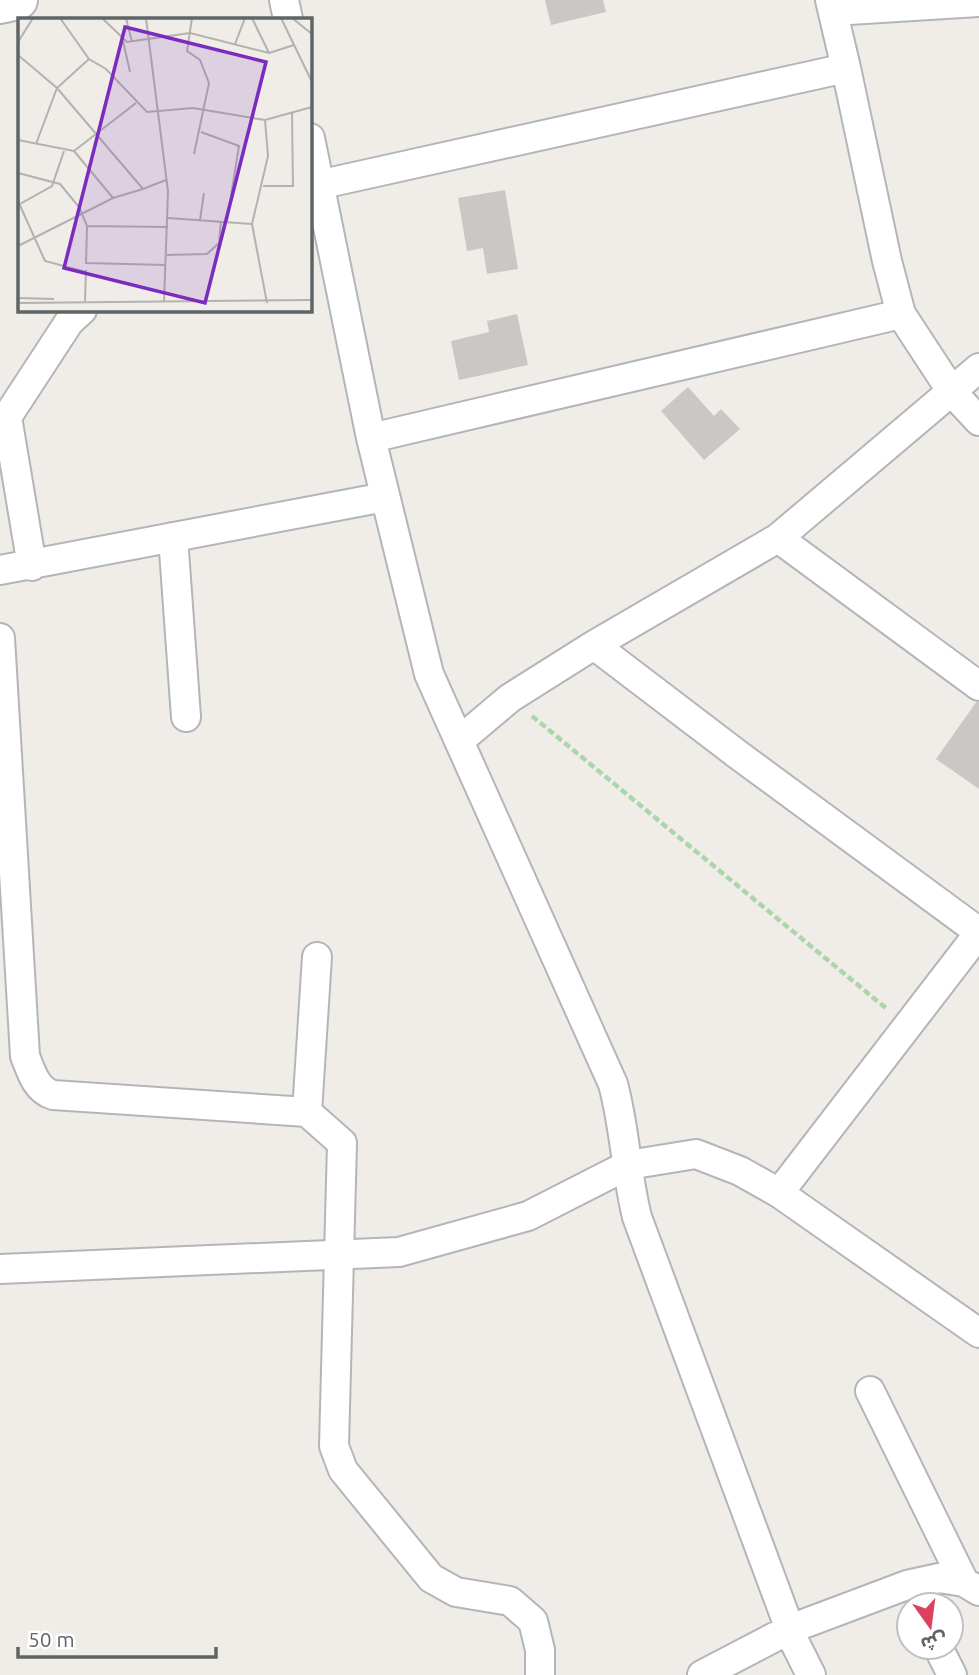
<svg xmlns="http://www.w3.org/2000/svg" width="979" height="1675" font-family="Ubuntu,'Noto Sans Arabic',sans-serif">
  <rect width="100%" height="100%" fill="#f0ece8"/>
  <path fill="#cbc7c4" d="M 545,0 L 603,0 L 606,12 L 551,25 Z
    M 505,190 L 518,269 L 487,274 L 483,248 L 467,251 L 458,198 Z
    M 517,314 L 528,365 L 459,380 L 451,341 L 489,332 L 487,321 Z
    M 688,387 L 714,416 L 721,409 L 740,429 L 704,460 L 661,411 Z
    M 977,701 L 979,702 L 979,789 L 936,759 Z"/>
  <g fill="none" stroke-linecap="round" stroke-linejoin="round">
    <g stroke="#b3b6b9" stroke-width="32">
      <path id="street" d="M 284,0 L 288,19
        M 830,0 L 846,68
        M 833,11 L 979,2
        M 310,138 L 371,438 L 429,674 L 613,1084 C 625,1128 626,1173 637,1217 L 795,1643 L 811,1675
        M 318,185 L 846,68 L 887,261 L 901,314
        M 371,438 L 901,314 L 952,392 L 979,421
        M 173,537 L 186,717
        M 778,538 L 979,686
        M 32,566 L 7,417 L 69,322 L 82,310
        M 0,570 L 385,497
        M 0,638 L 25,1056 C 31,1071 36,1090 53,1095 L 307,1112 L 342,1143 L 334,1446 L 343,1470 L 431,1578 L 456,1592 L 510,1601 L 533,1621 L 540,1650 L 540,1675
        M 594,645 L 778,538 L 979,368
        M 459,741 L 510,698 L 594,645 L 737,754 L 979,932
        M 307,1112 L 317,957
        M 779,1193 L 979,933
        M 0,1269 L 399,1252 L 528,1216 L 628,1165 L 696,1154 L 740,1171 L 779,1193 L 979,1333
        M 870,1391 L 964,1582
        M 938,1647 L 952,1675
        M 702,1675 L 790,1629 L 907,1585 L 939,1578 L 964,1582 L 979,1591"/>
    </g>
    <g stroke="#b2b6b9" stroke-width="42">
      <path id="secondary" d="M 0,4 L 18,0"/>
    </g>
    <path stroke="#abd6ab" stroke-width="4.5" stroke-dasharray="7 3.5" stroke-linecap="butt" d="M 532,716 L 887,1009"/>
    <use href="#street" stroke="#fff" stroke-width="28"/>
    <use href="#secondary" stroke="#fff" stroke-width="38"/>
  </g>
  <g transform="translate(18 18)">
    <rect width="294" height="294" fill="#f0ece8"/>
    <path fill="none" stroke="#b2b2b0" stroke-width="2" d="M 42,0 L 71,41 L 88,51 L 129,94 L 175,90 L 247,102 L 294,89M 84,0 L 109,24 L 172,15 L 251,35 L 276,27M 108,0 L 114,24M 128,0 L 150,173 L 146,284M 174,0 L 169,33 L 182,42 L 191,65 L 176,136M 234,0 L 251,35M 263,0 L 294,64M 274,0 L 294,16M 105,23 L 112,54M 0,24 L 15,0M 217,26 L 227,0M 0,37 L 39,70 L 125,171 L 148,162M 247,102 L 250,138 L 234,206 L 249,285M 183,114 L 221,128 L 209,203M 0,122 L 56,133 L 118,85M 18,126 L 39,70 L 71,41M 56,133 L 95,180M 0,155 L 42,166 L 61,189 L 69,208 L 150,209M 245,168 L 275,168 L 274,94M 0,183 L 27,243 L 68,254M 2,186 L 34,168 L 46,133M 150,200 L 234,206M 182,202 L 186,175M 69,208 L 68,245 L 148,247M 0,228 L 95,180 L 125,171M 149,237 L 189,236 L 201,225 L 203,203M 0,280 L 36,281M 67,283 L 68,252M 0,285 L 294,282"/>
    <path fill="#7b2cbf" fill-opacity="0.15" stroke="#7b2cbf" stroke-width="3.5" d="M 107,9 L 248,44 L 187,285 L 46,250 Z"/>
    <rect width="294" height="294" fill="none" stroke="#5f6467" stroke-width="3.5"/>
  </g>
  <g transform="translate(930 1626) rotate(166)"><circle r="33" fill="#ffffff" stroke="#bfc1c2" stroke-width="2"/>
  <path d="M0-5L12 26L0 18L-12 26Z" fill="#dc415d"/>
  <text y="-10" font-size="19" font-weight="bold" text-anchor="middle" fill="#5f6467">ش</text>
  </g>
  <path d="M18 1647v10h198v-10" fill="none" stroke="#5f6467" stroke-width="3.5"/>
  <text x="28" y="1647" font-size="21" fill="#5f6467" stroke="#ffffff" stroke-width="5" paint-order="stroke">50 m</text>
</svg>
